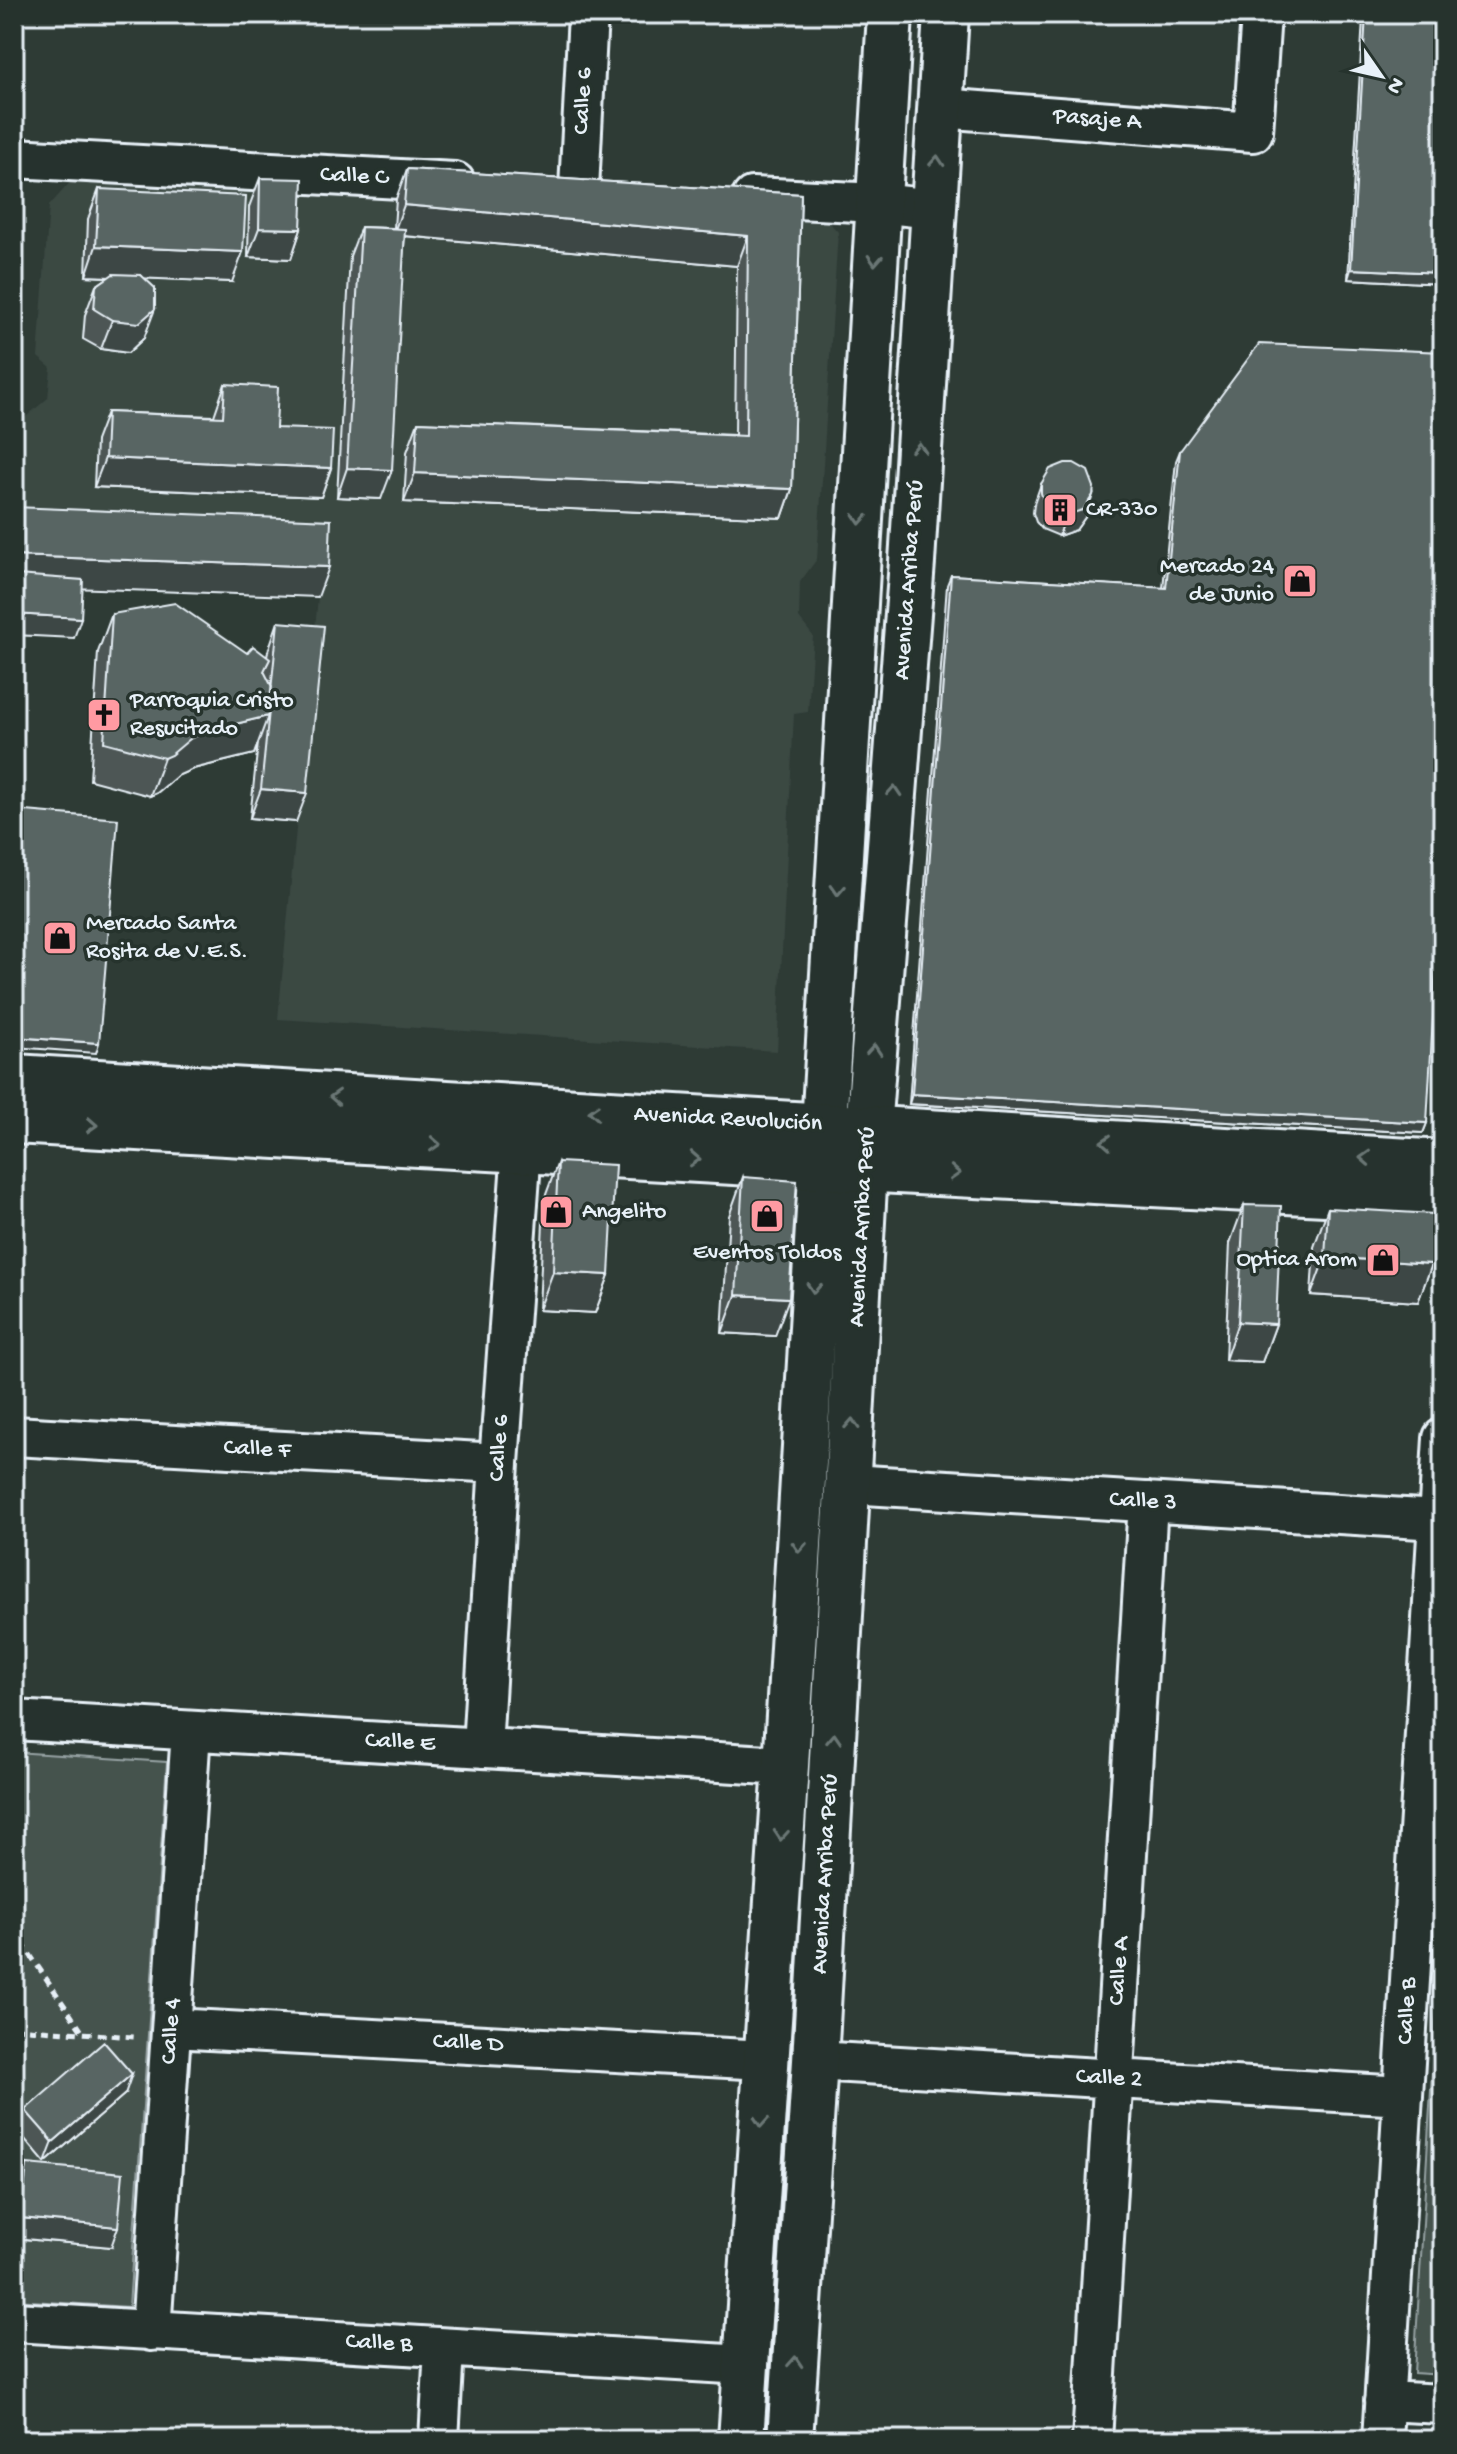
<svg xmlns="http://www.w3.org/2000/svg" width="1457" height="2454" font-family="'Gochi Hand',sans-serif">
  <rect width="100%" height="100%" fill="#2e3b35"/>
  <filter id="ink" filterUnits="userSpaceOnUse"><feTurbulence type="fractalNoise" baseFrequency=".0125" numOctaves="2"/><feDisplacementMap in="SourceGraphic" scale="16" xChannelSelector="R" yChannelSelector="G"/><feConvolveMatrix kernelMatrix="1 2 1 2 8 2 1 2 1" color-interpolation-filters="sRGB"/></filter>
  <g filter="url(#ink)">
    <path fill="#3b4843" d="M 81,170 L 815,207 L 838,232 L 817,559 L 800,582 L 799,618 L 813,636 L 808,712 L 794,714 L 777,1051 L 278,1019 L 318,597 L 14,586 L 14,427 L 48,398 L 51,368 L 38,357 L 49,206 Z"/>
    <path fill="#45524e" stroke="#96a2a3" stroke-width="2" d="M 14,1752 L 167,1762 L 129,2307 L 14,2300 Z
      M 1443,1890 L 1443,2375 L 1414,2373 Z"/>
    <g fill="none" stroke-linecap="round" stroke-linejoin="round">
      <g stroke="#e8f1f8" stroke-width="44">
        <path id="minor" d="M 940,108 L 1253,132 L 1261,14
          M 14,158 L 455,182
          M 579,189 L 588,14
          M 752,197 L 879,203 L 933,209
          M 14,1436 L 499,1463
          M 849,1484 L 1438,1520
          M 14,1720 L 786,1766
          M 482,1748 L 499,1463 L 522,1148
          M 172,2028 L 765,2060
          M 815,2061 L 1403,2096
          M 14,2322 L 745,2365
          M 151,2331 L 191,1731
          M 1384,2401 L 1443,2404
          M 439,2440 L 444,2348
          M 1092,2440 L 1148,1502
          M 1382,2440 L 1443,1438"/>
      </g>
      <g stroke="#e8f1f8" stroke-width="50">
        <path id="tertiary" d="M 741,2440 L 786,1766 L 890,14
          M 790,2440 L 815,2061 L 865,1168 L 912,562 L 946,14"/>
      </g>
      <g stroke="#e8f1f8" stroke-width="50">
        <path id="secondary" d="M 14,1077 L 1443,1163
          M 14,1121 L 821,1167 L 1443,1199"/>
      </g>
      <path stroke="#e8f1f8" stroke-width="5" stroke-dasharray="8 6" stroke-linecap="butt" d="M 14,1931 L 83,2033
        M 14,2028 L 134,2037"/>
      <use href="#minor" stroke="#26332d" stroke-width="38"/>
      <use href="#tertiary" stroke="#26332d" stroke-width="44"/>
      <use href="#secondary" stroke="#26332d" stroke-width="44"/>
    </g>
    <path fill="#4d5755" stroke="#e8f1f8" stroke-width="2" d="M 1364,14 L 1443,14 L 1443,284 L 1348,279 L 1363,18 Z
      M 407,169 L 801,194 L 792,489 L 782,518 L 404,502 L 407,452 L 418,422 L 735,435 L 737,266 L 405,236 L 381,499 L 337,497 L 350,256 L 361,227 L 394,228 L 396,199 Z
      M 260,178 L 301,229 L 291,259 L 248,257 L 249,207 Z
      M 99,189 L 232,282 L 145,278 L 144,338 L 128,353 L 101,349 L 83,339 L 85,315 L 96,286 L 109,277 L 86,276 L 88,219 Z
      M 225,384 L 276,428 L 331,468 L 321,497 L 94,487 L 96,441 L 107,412 L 214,416 Z
      M 1180,451 L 1427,1123 L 1423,1133 L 909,1104 L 947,585 L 951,575 L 1163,588 L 1176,461 Z
      M 1041,484 L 1086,516 L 1076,530 L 1059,536 L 1042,529 L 1036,522 L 1033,513 L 1034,504 Z
      M 112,614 L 247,653 L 267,657 L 268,651 L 278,622 L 296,822 L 250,818 L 258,743 L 254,754 L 193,769 L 177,776 L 157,793 L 150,796 L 90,780 L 98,652 Z
      M 558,1162 L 609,1275 L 595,1313 L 539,1310 L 544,1200 Z
      M 743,1177 L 775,1336 L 722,1333 L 729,1216 Z
      M 1244,1205 L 1276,1324 L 1262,1362 L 1225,1360 L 1230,1243 Z
      M 1328,1208 L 1432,1264 L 1418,1302 L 1311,1295 L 1314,1247 Z
      M 125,2094 L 45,2163 L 18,2131 L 25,2110 Z
      M 27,2164 L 111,2247 L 14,2238 L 19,2184 Z
      M 1443,2220 L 1443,2358 L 1434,2358 Z"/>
    <path fill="#3e4745" stroke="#e8f1f8" stroke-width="2" d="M 404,205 L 748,236 L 737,266 L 393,235 Z
      M 259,228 L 301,229 L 291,259 L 248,257 Z
      M 96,246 L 243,252 L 232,282 L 86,276 Z
      M 1351,269 L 1443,273 L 1443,284 L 1348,279 Z
      M 155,309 L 144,338 L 128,353 L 101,349 L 112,320 Z
      M 105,458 L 331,468 L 321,497 L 94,487 Z
      M 347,468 L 392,470 L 381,499 L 337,497 Z
      M 415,473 L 792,489 L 782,518 L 404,502 Z
      M 1093,495 L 1086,516 L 1076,530 L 1059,536 L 1066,515 Z
      M 14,556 L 329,567 L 318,597 L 16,586 L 17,575 L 14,583 Z
      M 14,614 L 81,618 L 74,638 L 14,635 Z
      M 268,716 L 254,754 L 193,769 L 177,776 L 157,793 L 150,796 L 164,758 L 191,738 L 207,731 Z
      M 261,789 L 307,793 L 296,822 L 250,818 Z
      M 14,1037 L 99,1043 L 96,1053 L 14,1047 Z
      M 912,1094 L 1427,1123 L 1423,1133 L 909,1104 Z
      M 1325,1257 L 1432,1264 L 1418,1302 L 1311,1295 Z
      M 553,1272 L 609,1275 L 595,1313 L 539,1310 Z
      M 736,1295 L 789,1298 L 775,1336 L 722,1333 Z
      M 1238,1322 L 1276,1324 L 1262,1362 L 1225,1360 Z
      M 132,2074 L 125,2094 L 45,2163 L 53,2142 Z
      M 21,2218 L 118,2227 L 111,2247 L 14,2238 Z
      M 1442,2338 L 1443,2338 L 1443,2358 L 1434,2358 Z"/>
    <path fill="#596563" stroke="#e8f1f8" stroke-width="2" d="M 1366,14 L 1443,14 L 1443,273 L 1351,269 Z
      M 407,169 L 801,194 L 792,489 L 415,473 L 418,422 L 746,436 L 748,236 L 404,205 Z
      M 260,178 L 303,179 L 301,229 L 259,228 Z
      M 99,189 L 246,196 L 243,252 L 96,246 Z
      M 361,227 L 405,229 L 392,470 L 347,468 Z
      M 113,274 L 141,275 L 155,288 L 155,309 L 139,323 L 112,320 L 94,309 L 96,286 Z
      M 1259,344 L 1443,352 L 1443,842 L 1427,1123 L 912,1094 L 951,575 L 1166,588 L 1180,451 Z
      M 225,384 L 278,387 L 276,428 L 333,430 L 331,468 L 105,458 L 107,412 L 223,417 Z
      M 1065,463 L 1074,463 L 1088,471 L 1094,487 L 1093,495 L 1083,510 L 1066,515 L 1050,509 L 1044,502 L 1041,493 L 1041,484 L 1050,469 Z
      M 14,507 L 331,520 L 329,567 L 14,556 Z
      M 17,575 L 83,580 L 81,618 L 14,614 Z
      M 175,603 L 247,653 L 253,646 L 270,659 L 264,671 L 272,687 L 268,716 L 207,731 L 191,738 L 171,755 L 164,758 L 104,742 L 112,614 Z
      M 278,622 L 324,626 L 307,793 L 261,789 Z
      M 14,810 L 118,819 L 99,1043 L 14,1037 Z
      M 558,1162 L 615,1165 L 609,1275 L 553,1272 Z
      M 743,1177 L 797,1181 L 789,1298 L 736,1295 Z
      M 1244,1205 L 1281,1206 L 1276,1324 L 1238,1322 Z
      M 1328,1208 L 1434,1214 L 1432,1264 L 1325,1257 Z
      M 104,2042 L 132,2074 L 53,2142 L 25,2110 Z
      M 27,2164 L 123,2173 L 118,2227 L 21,2218 Z"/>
    <defs><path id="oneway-chevron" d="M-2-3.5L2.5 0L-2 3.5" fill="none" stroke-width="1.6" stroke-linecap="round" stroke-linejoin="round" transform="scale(2)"/></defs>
    <g stroke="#6a7674">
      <use href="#oneway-chevron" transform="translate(937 161) rotate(-86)"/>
      <use href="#oneway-chevron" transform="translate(875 260) rotate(93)"/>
      <use href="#oneway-chevron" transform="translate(919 448) rotate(-87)"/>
      <use href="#oneway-chevron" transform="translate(860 519) rotate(93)"/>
      <use href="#oneway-chevron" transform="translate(894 791) rotate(-86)"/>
      <use href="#oneway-chevron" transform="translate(838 890) rotate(93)"/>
      <use href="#oneway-chevron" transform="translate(874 1050) rotate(-86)"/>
      <use href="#oneway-chevron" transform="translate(335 1097) rotate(-177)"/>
      <use href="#oneway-chevron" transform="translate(594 1112) rotate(-177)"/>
      <use href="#oneway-chevron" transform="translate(92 1125) rotate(3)"/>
      <use href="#oneway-chevron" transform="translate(1106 1142) rotate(-177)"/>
      <use href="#oneway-chevron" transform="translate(435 1144) rotate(3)"/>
      <use href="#oneway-chevron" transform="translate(1365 1158) rotate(-177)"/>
      <use href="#oneway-chevron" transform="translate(695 1159) rotate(3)"/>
      <use href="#oneway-chevron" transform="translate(955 1173) rotate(3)"/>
      <use href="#oneway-chevron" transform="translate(814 1288) rotate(93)"/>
      <use href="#oneway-chevron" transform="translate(852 1424) rotate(-87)"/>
      <use href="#oneway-chevron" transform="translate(799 1547) rotate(93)"/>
      <use href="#oneway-chevron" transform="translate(834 1739) rotate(-87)"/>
      <use href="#oneway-chevron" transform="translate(781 1835) rotate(94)"/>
      <use href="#oneway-chevron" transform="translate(761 2122) rotate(94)"/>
      <use href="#oneway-chevron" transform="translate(795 2362) rotate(-86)"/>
    </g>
  </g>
  <defs>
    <g id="building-square" transform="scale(1.8)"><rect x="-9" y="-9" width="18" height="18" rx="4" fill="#ff9aa2" stroke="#26332d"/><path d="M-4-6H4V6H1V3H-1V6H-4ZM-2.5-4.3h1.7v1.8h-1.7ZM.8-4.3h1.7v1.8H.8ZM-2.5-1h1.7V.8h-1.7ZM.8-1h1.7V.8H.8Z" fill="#111"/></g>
    <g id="shop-square" transform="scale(1.8)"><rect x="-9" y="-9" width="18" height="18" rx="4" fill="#ff9aa2" stroke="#26332d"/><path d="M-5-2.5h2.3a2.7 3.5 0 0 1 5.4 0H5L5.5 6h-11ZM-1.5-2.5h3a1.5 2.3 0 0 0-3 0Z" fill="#111"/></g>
    <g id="church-square" transform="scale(1.8)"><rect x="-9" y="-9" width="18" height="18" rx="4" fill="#ff9aa2" stroke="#26332d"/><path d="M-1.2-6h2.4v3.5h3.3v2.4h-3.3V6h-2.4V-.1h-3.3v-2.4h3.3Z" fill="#111"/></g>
  </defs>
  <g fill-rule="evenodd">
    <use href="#building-square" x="1060" y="510"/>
    <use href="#shop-square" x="1300" y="581"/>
    <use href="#church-square" x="104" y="715"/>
    <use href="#shop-square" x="60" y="938"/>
    <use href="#shop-square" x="556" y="1212"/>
    <use href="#shop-square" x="767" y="1216"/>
    <use href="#shop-square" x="1383" y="1260"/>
  </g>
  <g text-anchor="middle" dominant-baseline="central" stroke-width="7" stroke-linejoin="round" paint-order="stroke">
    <g font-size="24" fill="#e8f1f8" stroke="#26332d">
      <text transform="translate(584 101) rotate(-87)">Calle 6</text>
      <text transform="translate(1097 120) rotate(4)">Pasaje A</text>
      <text transform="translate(354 177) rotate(3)">Calle C</text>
      <text transform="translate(910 580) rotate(-86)">Avenida Arriba Perú</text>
      <text transform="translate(728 1120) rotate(3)">Avenida Revolución</text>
      <text transform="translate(863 1227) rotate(-87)">Avenida Arriba Perú</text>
      <text transform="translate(500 1448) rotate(-86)">Calle 6</text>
      <text transform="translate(257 1450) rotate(3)">Calle F</text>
      <text transform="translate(1143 1502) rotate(3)">Calle 3</text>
      <text transform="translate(400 1743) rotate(3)">Calle E</text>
      <text transform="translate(826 1874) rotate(-87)">Avenida Arriba Perú</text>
      <text transform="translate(1120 1971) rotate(-86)">Calle A</text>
      <text transform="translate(1408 2011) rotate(-87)">Calle B</text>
      <text transform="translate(172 2031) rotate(-86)">Calle 4</text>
      <text transform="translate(468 2044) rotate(3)">Calle D</text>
      <text transform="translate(1109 2079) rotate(3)">Calle 2</text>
      <text transform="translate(379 2344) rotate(3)">Calle B</text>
    </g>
    <g font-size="24" fill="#e8f1f8" stroke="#26332d" text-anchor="start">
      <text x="1086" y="510">CR-330</text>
      <text x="1274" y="567" text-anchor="end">Mercado 24<tspan x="1274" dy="28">de Junio</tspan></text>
      <text x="130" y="701">Parroquia Cristo<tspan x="130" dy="28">Resucitado</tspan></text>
      <text x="86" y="924">Mercado Santa<tspan x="86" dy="28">Rosita de V.E.S.</tspan></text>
      <text x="582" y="1212">Angelito</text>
      <text x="767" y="1253" text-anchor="middle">Eventos Toldos</text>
      <text x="1357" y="1260" text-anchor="end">Optica Arom</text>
    </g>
  </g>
  <rect width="1457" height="2454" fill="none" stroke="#26332d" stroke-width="48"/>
  <rect x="24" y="24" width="1409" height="2406" fill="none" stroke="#e8f1f8" stroke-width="3" filter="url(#ink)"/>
  <g transform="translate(1381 76) rotate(124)" stroke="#26332d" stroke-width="6" paint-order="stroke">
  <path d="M0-6L14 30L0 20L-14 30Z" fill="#e8f1f8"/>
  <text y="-12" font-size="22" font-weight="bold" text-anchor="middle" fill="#e8f1f8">N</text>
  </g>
</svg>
